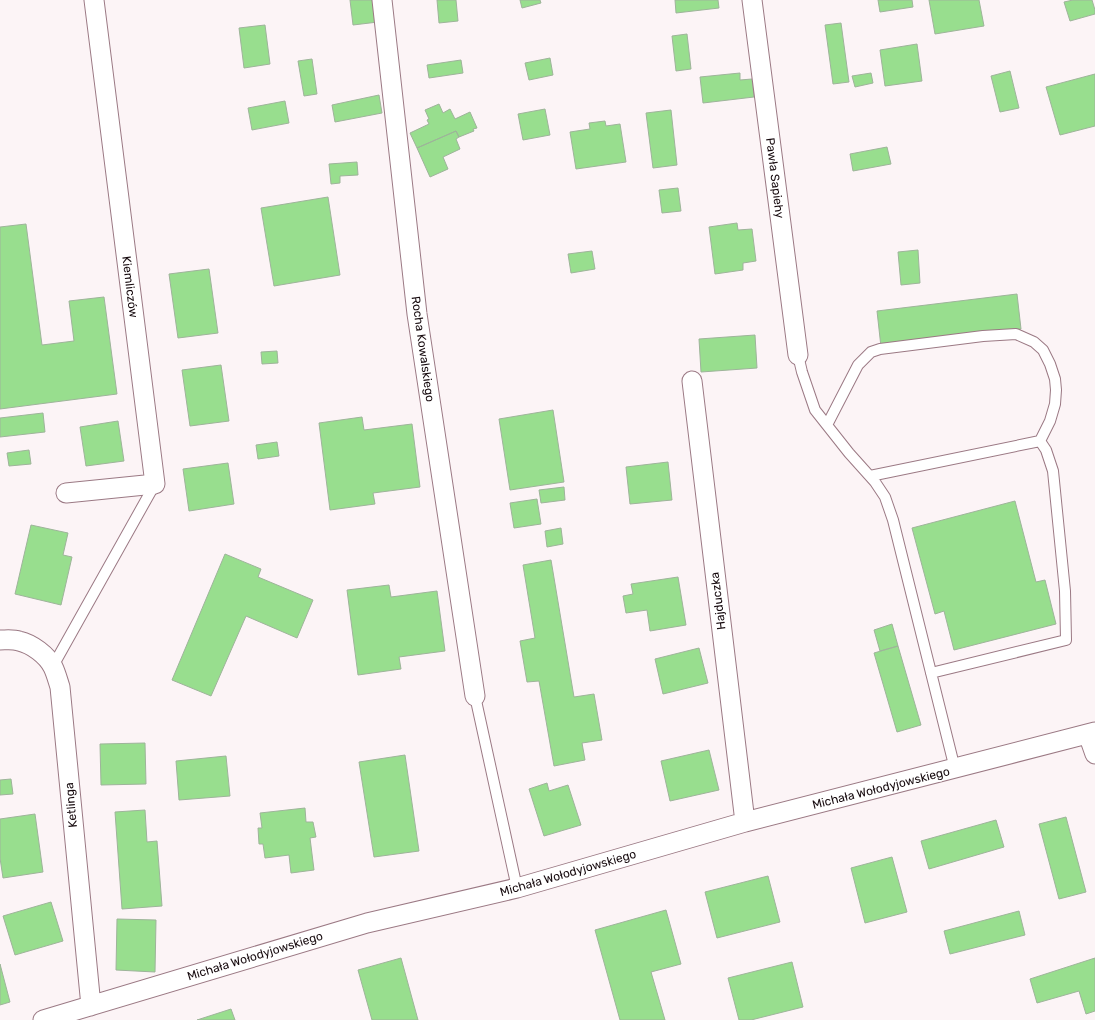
<svg xmlns="http://www.w3.org/2000/svg" width="1095" height="1020" font-family="Rubik,sans-serif">
  <rect width="100%" height="100%" fill="#fcf4f6"/>
  <path fill="#98de8e" stroke="#9eb49a" d="M 350,0 L 376,0 L 378,22 L 353,25 Z
    M 437,0 L 456,0 L 458,21 L 439,23 Z
    M 520,0 L 540,0 L 541,3 L 522,8 Z
    M 675,0 L 718,0 L 719,8 L 676,13 Z
    M 878,0 L 912,0 L 913,7 L 880,12 Z
    M 929,0 L 979,0 L 984,26 L 935,34 Z
    M 1073,0 L 1092,0 L 1095,10 L 1095,14 L 1070,21 L 1064,2 Z
    M 841,23 L 849,82 L 833,84 L 825,25 Z
    M 265,25 L 270,64 L 244,68 L 239,28 Z
    M 687,34 L 691,69 L 676,71 L 672,36 Z
    M 917,44 L 922,81 L 885,86 L 880,50 Z
    M 550,58 L 553,75 L 529,80 L 525,63 Z
    M 312,59 L 317,94 L 304,96 L 298,61 Z
    M 461,60 L 463,73 L 429,78 L 427,65 Z
    M 1010,71 L 1019,108 L 1000,112 L 991,76 Z
    M 740,73 L 740,80 L 752,79 L 754,97 L 703,103 L 700,77 Z
    M 871,73 L 873,83 L 855,87 L 852,76 Z
    M 1095,74 L 1095,126 L 1060,135 L 1046,87 Z
    M 379,95 L 382,113 L 335,122 L 332,105 Z
    M 285,101 L 289,123 L 252,130 L 248,108 Z
    M 439,104 L 443,113 L 450,109 L 455,119 L 470,112 L 477,128 L 473,129 L 474,131 L 459,137 L 456,131 L 417,148 L 410,133 L 429,124 L 427,120 L 429,119 L 425,110 Z
    M 545,109 L 550,135 L 523,140 L 518,114 Z
    M 671,110 L 677,165 L 653,168 L 646,113 Z
    M 605,121 L 606,126 L 620,124 L 626,162 L 576,169 L 570,132 L 590,129 L 589,123 Z
    M 456,131 L 459,137 L 456,139 L 460,149 L 443,157 L 448,169 L 430,177 L 417,148 Z
    M 887,147 L 891,164 L 853,171 L 850,154 Z
    M 357,162 L 358,175 L 340,176 L 340,183 L 331,184 L 329,164 Z
    M 678,188 L 681,211 L 662,213 L 659,190 Z
    M 328,197 L 340,275 L 274,286 L 261,208 Z
    M 737,223 L 738,230 L 752,229 L 756,261 L 743,263 L 743,270 L 715,274 L 709,227 Z
    M 26,224 L 42,345 L 74,341 L 69,301 L 104,297 L 117,394 L 0,409 L 0,227 Z
    M 918,250 L 920,283 L 901,285 L 898,252 Z
    M 592,251 L 595,269 L 571,273 L 568,254 Z
    M 209,269 L 218,333 L 178,338 L 169,274 Z
    M 1017,294 L 1021,329 L 881,347 L 877,311 Z
    M 755,335 L 757,368 L 701,372 L 699,339 Z
    M 277,351 L 278,363 L 262,364 L 261,352 Z
    M 221,365 L 229,421 L 190,426 L 182,370 Z
    M 553,410 L 564,482 L 510,490 L 499,419 Z
    M 43,413 L 45,432 L 0,437 L 0,418 Z
    M 362,417 L 364,430 L 412,424 L 420,487 L 373,493 L 375,504 L 330,510 L 319,423 Z
    M 118,421 L 124,461 L 86,466 L 80,427 Z
    M 277,442 L 279,456 L 258,459 L 256,445 Z
    M 29,450 L 31,464 L 9,466 L 7,453 Z
    M 668,462 L 672,500 L 630,504 L 626,467 Z
    M 228,463 L 234,504 L 189,511 L 183,469 Z
    M 564,487 L 565,500 L 541,503 L 539,490 Z
    M 537,499 L 541,524 L 514,528 L 510,503 Z
    M 1015,501 L 1036,582 L 1045,580 L 1056,624 L 954,650 L 944,611 L 935,614 L 912,528 Z
    M 31,525 L 68,533 L 63,555 L 72,557 L 61,605 L 15,594 Z
    M 561,528 L 563,544 L 547,547 L 545,531 Z
    M 225,554 L 261,569 L 258,577 L 313,600 L 297,638 L 246,616 L 211,696 L 172,680 Z
    M 551,560 L 574,697 L 594,694 L 602,740 L 582,743 L 585,760 L 554,766 L 539,681 L 527,682 L 520,641 L 535,638 L 523,565 Z
    M 678,577 L 686,625 L 650,631 L 647,610 L 626,613 L 623,596 L 633,594 L 631,584 Z
    M 389,585 L 391,597 L 437,591 L 445,651 L 399,657 L 401,669 L 358,675 L 347,590 Z
    M 892,624 L 898,646 L 880,651 L 874,630 Z
    M 898,646 L 921,725 L 897,732 L 874,653 Z
    M 699,648 L 708,683 L 663,694 L 655,659 Z
    M 145,743 L 146,784 L 101,785 L 100,744 Z
    M 709,750 L 719,790 L 670,801 L 661,761 Z
    M 405,755 L 419,851 L 374,857 L 359,762 Z
    M 226,756 L 230,796 L 179,800 L 176,761 Z
    M 11,779 L 13,794 L 0,795 L 0,780 Z
    M 547,783 L 549,791 L 568,785 L 581,825 L 544,836 L 529,789 Z
    M 305,808 L 306,822 L 313,822 L 316,837 L 310,838 L 314,870 L 291,873 L 289,855 L 265,858 L 263,844 L 259,844 L 258,828 L 262,828 L 260,813 Z
    M 145,810 L 147,842 L 157,841 L 162,906 L 122,909 L 115,812 Z
    M 35,814 L 43,872 L 3,878 L 0,858 L 0,819 Z
    M 1066,817 L 1086,892 L 1059,899 L 1039,824 Z
    M 996,820 L 1004,847 L 929,869 L 921,841 Z
    M 892,857 L 907,912 L 865,923 L 851,868 Z
    M 768,876 L 780,922 L 717,938 L 705,892 Z
    M 51,902 L 63,941 L 15,955 L 3,916 Z
    M 666,910 L 681,964 L 651,972 L 665,1020 L 620,1020 L 595,930 Z
    M 1019,911 L 1025,935 L 950,954 L 944,931 Z
    M 117,919 L 156,920 L 155,972 L 116,970 Z
    M 401,958 L 418,1020 L 372,1020 L 358,970 Z
    M 1095,958 L 1095,1011 L 1086,1014 L 1079,991 L 1037,1003 L 1030,979 Z
    M 792,962 L 803,1007 L 751,1020 L 739,1020 L 728,978 Z
    M 0,964 L 10,1002 L 0,1005 Z
    M 231,1009 L 235,1020 L 197,1020 Z"/>
  <g fill="none" stroke-linecap="round" stroke-linejoin="round">
    <g stroke="#9b7984" stroke-width="12">
      <path id="service" d="M 798,355 L 802,372 L 815,410 L 849,453 L 875,482 L 885,497 L 893,520 L 955,769
        M 827,425 L 858,365 L 871,352 L 880,349 L 983,336 L 1016,334 L 1034,342 L 1043,350 L 1050,364 L 1055,379 L 1056,390 L 1055,404 L 1050,421 L 1040,441
        M 870,476 L 1040,441 L 1046,450 L 1053,471 L 1065,591 L 1066,640 L 931,673
        M 53,666 L 155,484
        M 475,696 L 517,888"/>
    </g>
    <g stroke="#9b7984" stroke-width="21">
      <path id="minor" d="M 382,0 L 417,314 L 475,696
        M 752,0 L 798,355
        M 692,381 L 745,822
        M 66,493 L 155,484 L 94,0
        M 0,640 C 6,640 13,639 19,641 C 32,644 47,655 53,667 C 56,673 58,681 60,687 L 91,1006
        M 1088,734 L 1095,754
        M 43,1020 L 367,923 L 517,888 L 745,822 L 1095,732"/>
    </g>
    <use href="#service" stroke="#fff" stroke-width="10"/>
    <use href="#minor" stroke="#fff" stroke-width="19"/>
  </g>
  <g text-anchor="middle" dominant-baseline="central" stroke-width="3" stroke-linejoin="round" paint-order="stroke">
    <g font-size="12" fill="#160a0e" stroke="#fff">
      <text transform="translate(775 178) rotate(83)">Pawła Sapiehy</text>
      <text transform="translate(130 287) rotate(83)">Kiemliczów</text>
      <text transform="translate(423 349) rotate(82)">Rocha Kowalskiego</text>
      <text transform="translate(718 601) rotate(-97)">Hajduczka</text>
      <text transform="translate(881 788) rotate(-14)">Michała Wołodyjowskiego</text>
      <text transform="translate(71 805) rotate(-95)">Ketlinga</text>
      <text transform="translate(568 873) rotate(-16)">Michała Wołodyjowskiego</text>
      <text transform="translate(255 956) rotate(-17)">Michała Wołodyjowskiego</text>
    </g>
  </g>
</svg>
